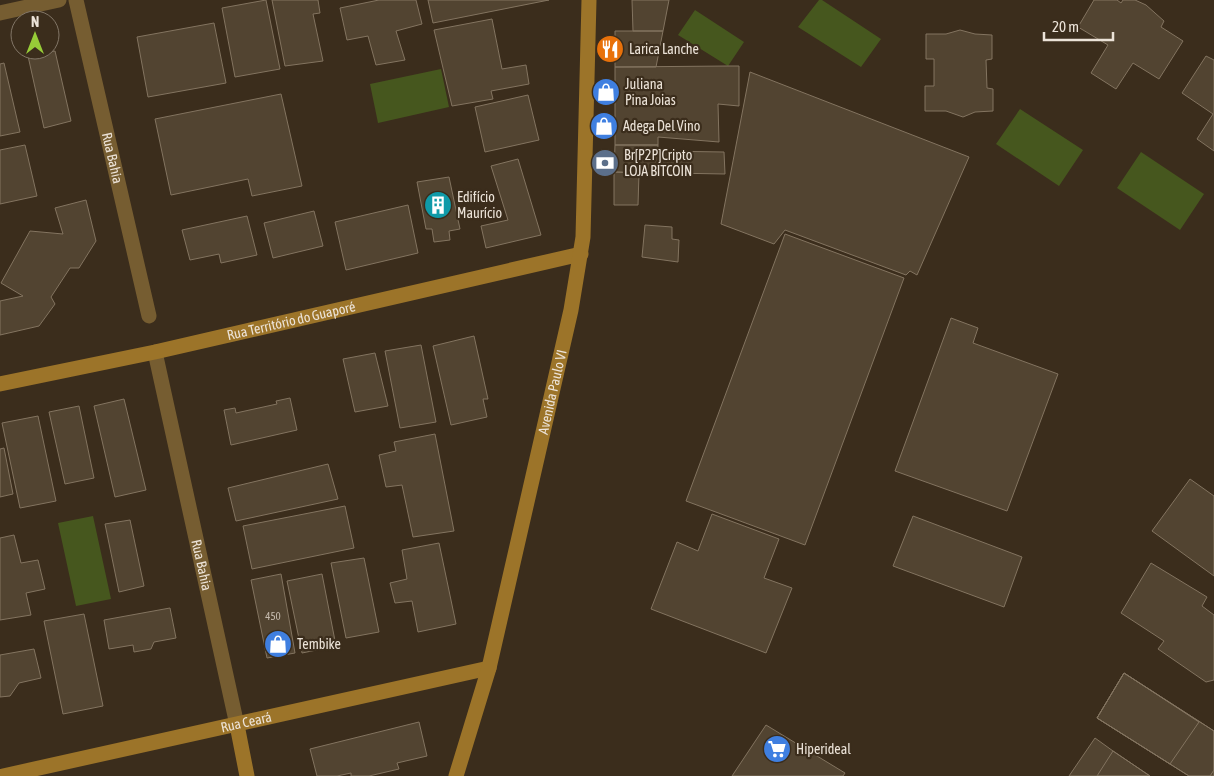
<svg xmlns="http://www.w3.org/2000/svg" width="1214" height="776" font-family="'Asap Condensed',sans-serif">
  <rect width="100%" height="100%" fill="#3b2d1c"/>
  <path fill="#46571e" d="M 819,0 L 822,0 L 881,39 L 861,67 L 798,27 Z
    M 695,10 L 744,42 L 728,66 L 678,35 Z
    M 441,69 L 449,107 L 378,123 L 370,84 Z
    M 1020,109 L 1083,150 L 1059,186 L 996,144 Z
    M 1141,152 L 1204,194 L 1180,230 L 1117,188 Z
    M 93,516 L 111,599 L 76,606 L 58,523 Z"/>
  <path fill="#524431" stroke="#837460" d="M 266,0 L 280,69 L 235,77 L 222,8 Z
    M 272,0 L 318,0 L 320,13 L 313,14 L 323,61 L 285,66 Z
    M 379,0 L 416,0 L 422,24 L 396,31 L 405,60 L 376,65 L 368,36 L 347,40 L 340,8 Z
    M 428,0 L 549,0 L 433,23 Z
    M 632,0 L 669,0 L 663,31 L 633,31 Z
    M 1094,0 L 1117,0 L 1121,3 L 1123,0 L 1135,0 L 1146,5 L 1164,21 L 1161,27 L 1183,41 L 1159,79 L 1133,63 L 1116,89 L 1091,73 L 1108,45 L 1078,27 Z
    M 492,19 L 502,69 L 526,65 L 529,84 L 491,91 L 493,99 L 452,106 L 434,30 Z
    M 214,23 L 226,83 L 148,97 L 137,37 Z
    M 960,30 L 975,34 L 992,35 L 992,59 L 986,60 L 987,88 L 993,89 L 993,111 L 975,112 L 963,117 L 946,111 L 925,111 L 925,86 L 934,86 L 934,59 L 926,59 L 926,34 L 946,34 Z
    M 615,31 L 663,31 L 656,67 L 615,67 Z
    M 55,51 L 71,121 L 44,128 L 28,56 Z
    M 1206,56 L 1214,60 L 1214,151 L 1197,139 L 1213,114 L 1182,93 Z
    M 4,63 L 20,132 L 0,136 L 0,64 Z
    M 728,66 L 739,66 L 739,106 L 718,104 L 719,142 L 658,137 L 658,145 L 615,145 L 615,67 Z
    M 750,72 L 969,157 L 917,275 L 910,271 L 906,275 L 785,230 L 774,244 L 721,224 Z
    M 281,94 L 302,186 L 252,196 L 248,179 L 171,195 L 155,119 Z
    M 528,95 L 539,140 L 485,152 L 475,107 Z
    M 25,145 L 37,196 L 0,204 L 0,150 Z
    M 615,145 L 658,145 L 658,151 L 724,152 L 725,174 L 614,172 Z
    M 518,159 L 541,235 L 486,248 L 481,226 L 508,220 L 491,166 Z
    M 614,172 L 639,173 L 638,205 L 614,205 Z
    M 449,177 L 460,229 L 449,231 L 450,240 L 434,242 L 432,229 L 426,229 L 417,182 Z
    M 86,200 L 96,241 L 79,268 L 70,268 L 51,297 L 55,304 L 39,326 L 0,335 L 0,301 L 23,296 L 1,283 L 30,231 L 63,234 L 55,208 Z
    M 408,205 L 418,253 L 346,270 L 335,222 Z
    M 314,211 L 323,246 L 273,258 L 264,223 Z
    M 247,216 L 257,255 L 221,263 L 219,254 L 190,260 L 182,230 Z
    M 645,225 L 672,227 L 672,239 L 679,240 L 678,262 L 642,257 Z
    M 785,234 L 904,278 L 805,545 L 686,501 Z
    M 951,318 L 978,328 L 973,343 L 1058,374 L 1007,511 L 895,471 Z
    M 474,336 L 488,399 L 483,399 L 487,417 L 451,425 L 433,346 Z
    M 421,345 L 436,422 L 400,428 L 385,351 Z
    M 375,353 L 388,406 L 355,412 L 343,359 Z
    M 290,398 L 297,430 L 231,445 L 224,410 L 235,408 L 236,413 L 277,404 L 276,401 Z
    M 124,399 L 146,490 L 115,497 L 94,406 Z
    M 79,406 L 94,478 L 65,484 L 49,412 Z
    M 38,416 L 56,501 L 20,508 L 2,423 Z
    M 435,434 L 454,531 L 413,537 L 402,485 L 386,487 L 379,455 L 396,451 L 394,442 Z
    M 4,448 L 13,494 L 0,497 L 0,449 Z
    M 328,464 L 338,499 L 236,521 L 228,488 Z
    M 1190,479 L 1214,496 L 1214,576 L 1152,531 Z
    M 345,506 L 354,548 L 252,569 L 243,526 Z
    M 712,514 L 779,539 L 764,578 L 792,588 L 766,653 L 651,609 L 677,542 L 698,551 Z
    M 913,516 L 1022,557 L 1004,607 L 893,566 Z
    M 130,520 L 144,586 L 119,592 L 105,524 Z
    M 14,535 L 21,563 L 38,560 L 45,589 L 26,593 L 31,615 L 0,620 L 0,538 Z
    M 439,543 L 456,624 L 418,632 L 412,601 L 395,603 L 390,583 L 407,579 L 402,550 Z
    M 364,558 L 379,632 L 346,638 L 331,563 Z
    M 1151,563 L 1207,597 L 1202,606 L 1214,615 L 1214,680 L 1206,682 L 1158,649 L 1164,641 L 1121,613 Z
    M 281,574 L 295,653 L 267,658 L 251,580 Z
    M 322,574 L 336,646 L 302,653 L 287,581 Z
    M 170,608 L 176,638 L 154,642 L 151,649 L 134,652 L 133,645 L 109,649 L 104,620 Z
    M 84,614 L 103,706 L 63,714 L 44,621 Z
    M 34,649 L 41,678 L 19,683 L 10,696 L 0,697 L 0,655 Z
    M 1124,673 L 1214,731 L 1214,776 L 1189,776 L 1097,718 Z
    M 1124,673 L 1214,731 L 1214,770 L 1210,776 L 1189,776 L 1097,718 Z
    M 1124,673 L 1199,722 L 1170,764 L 1097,718 Z
    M 419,722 L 427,756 L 397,763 L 399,769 L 369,776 L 351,776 L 351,773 L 337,776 L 317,776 L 310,749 Z
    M 766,725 L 845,773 L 843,776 L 732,776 Z
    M 1095,738 L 1113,751 L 1150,776 L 1069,776 Z
    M 1113,751 L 1150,776 L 1097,776 Z"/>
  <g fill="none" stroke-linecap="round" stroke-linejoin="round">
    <g stroke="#765d31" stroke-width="15">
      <path id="s1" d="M 76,0 L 149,316"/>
      <path d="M 0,13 L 59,0"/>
      <path id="s2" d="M 155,352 L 237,725"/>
    </g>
    <g stroke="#9c7429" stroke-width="15">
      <path id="s3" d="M 0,384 L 155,352 L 581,254"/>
      <path d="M 237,725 L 247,776"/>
      <path id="s4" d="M 3,776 L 489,668"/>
      <path id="s5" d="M 456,776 L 489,668 L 571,310 L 583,237 L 589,0"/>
    </g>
  </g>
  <defs>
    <g id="restaurant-disc" transform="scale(1.4375)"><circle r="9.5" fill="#e8710a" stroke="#3b2d1c"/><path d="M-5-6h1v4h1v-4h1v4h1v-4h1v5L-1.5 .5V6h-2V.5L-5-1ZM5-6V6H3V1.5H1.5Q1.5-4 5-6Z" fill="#fff"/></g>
    <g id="shop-disc" transform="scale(1.4375)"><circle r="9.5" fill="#3f7fe0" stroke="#3b2d1c"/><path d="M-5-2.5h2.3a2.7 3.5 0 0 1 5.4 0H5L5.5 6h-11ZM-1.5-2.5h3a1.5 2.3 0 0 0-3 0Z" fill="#fff"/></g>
    <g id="bank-disc" transform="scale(1.4375)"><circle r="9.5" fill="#5c6f8a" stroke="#3b2d1c"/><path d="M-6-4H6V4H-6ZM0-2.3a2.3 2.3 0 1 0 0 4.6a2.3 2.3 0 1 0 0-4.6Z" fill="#fff"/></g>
    <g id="building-disc" transform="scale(1.4375)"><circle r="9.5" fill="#0f9aa8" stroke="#3b2d1c"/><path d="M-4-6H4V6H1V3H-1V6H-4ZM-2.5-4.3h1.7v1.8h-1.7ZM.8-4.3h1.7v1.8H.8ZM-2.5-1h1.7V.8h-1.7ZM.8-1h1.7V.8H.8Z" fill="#fff"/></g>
    <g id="supermarket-disc" transform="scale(1.4375)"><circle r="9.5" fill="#3f7fe0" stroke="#3b2d1c"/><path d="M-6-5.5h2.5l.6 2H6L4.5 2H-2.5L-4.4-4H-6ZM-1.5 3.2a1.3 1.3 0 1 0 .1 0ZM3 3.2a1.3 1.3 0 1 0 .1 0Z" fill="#fff"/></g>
  </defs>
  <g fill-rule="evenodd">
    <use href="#restaurant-disc" x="610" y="49"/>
    <use href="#shop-disc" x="606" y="92"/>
    <use href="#shop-disc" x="604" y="126"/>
    <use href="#bank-disc" x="605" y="163"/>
    <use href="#building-disc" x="438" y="205"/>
    <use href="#shop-disc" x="278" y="644"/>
    <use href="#supermarket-disc" x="777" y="749"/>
  </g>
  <g text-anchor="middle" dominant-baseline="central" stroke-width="4.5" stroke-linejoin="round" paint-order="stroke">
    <g font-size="11" fill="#c6bbae">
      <text x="273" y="616">450</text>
    </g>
    <g font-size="14" fill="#ece3d8" stroke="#3b2d1c" text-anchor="start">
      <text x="629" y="49">Larica Lanche</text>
      <text x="625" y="84">Juliana<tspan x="625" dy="16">Pina Joias</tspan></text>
      <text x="623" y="126">Adega Del Vino</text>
      <text x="624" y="155">Br[P2P]Cripto<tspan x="624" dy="16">LOJA BITCOIN</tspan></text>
      <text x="457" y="197">Edifício<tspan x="457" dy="16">Maurício</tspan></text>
      <text x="297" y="644">Tembike</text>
      <text x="796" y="749">Hiperideal</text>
    </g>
    <g font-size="14" fill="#ece3d8" stroke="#3b2d1c">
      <text stroke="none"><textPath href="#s1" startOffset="162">Rua Bahia</textPath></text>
      <text stroke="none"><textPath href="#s3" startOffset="298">Rua Território do Guaporé</textPath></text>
      <text stroke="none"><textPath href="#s5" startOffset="396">Avenida Paulo VI</textPath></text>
      <text stroke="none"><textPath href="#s2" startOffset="218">Rua Bahia</textPath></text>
      <text stroke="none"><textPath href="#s4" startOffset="249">Rua Ceará</textPath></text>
    </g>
  </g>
  <g transform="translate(35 35)"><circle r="24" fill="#3b2d1c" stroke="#827667"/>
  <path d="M0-4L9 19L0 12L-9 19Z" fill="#97cc38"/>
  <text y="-8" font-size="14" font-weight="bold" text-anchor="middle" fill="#ece3d8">N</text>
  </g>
  <path d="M1044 32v8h69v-8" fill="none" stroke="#ece3d8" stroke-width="2.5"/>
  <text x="1052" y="32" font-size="15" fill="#ece3d8" stroke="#3b2d1c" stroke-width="4" paint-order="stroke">20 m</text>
</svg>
